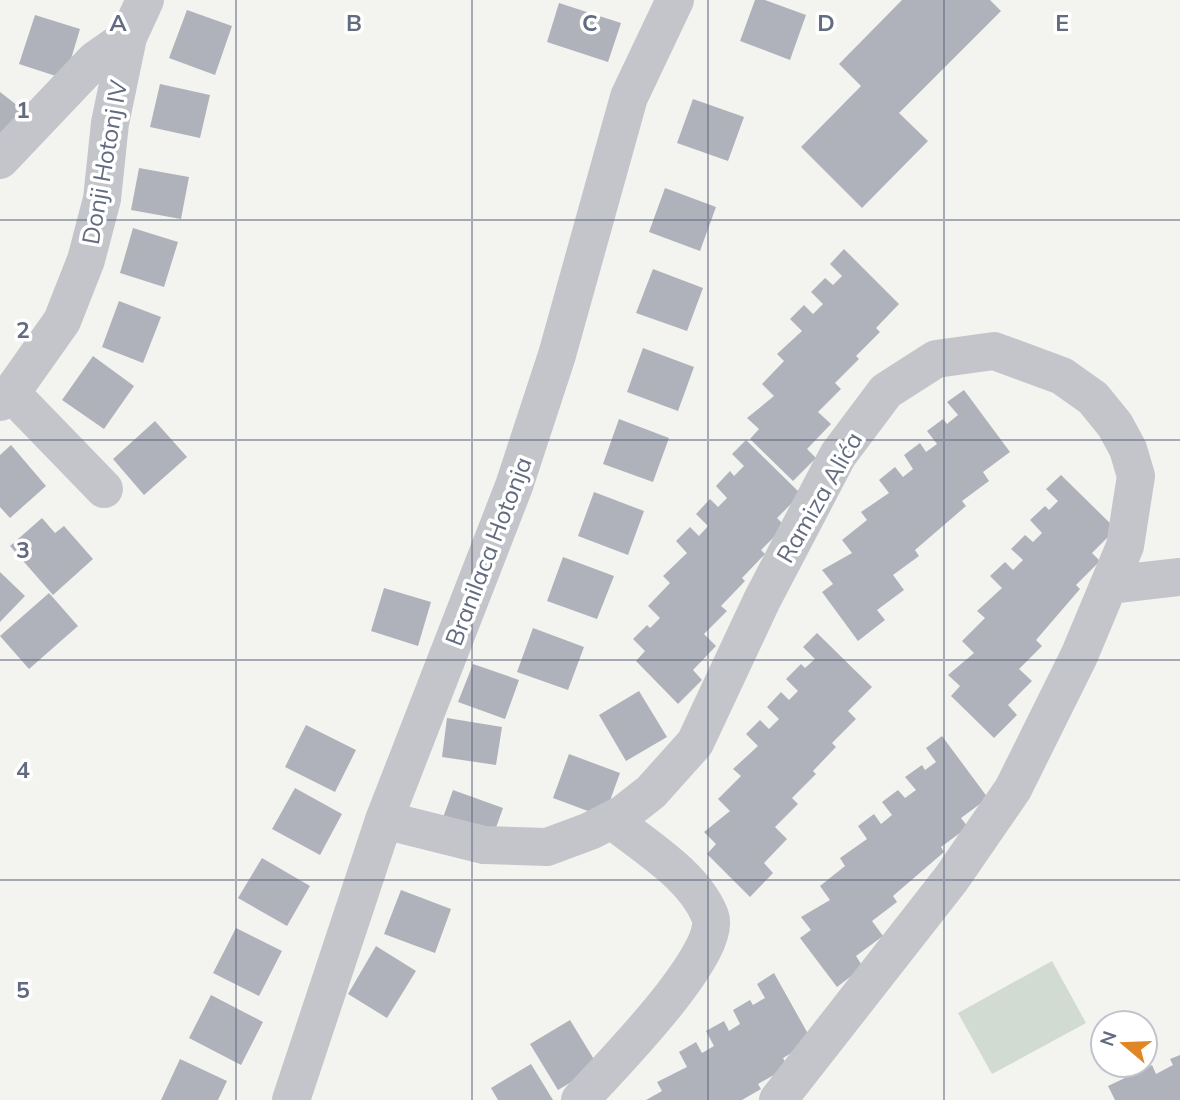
<svg xmlns="http://www.w3.org/2000/svg" width="1180" height="1100" font-family="Mulish,sans-serif">
  <rect width="100%" height="100%" fill="#f3f4f0"/>
  <path fill="#d2dbd1" d="M 1052,961 L 1086,1023 L 992,1074 L 958,1013 Z"/>
  <path fill="#afb2ba" d="M 755,0 L 765,0 L 806,15 L 790,60 L 740,41 Z
    M 902,0 L 990,0 L 1001,11 L 899,113 L 928,141 L 862,208 L 801,147 L 861,86 L 839,64 Z
    M 559,3 L 621,23 L 608,62 L 547,42 Z
    M 187,10 L 232,26 L 215,75 L 169,58 Z
    M 35,15 L 80,29 L 65,79 L 19,64 Z
    M 160,84 L 210,95 L 200,138 L 150,127 Z
    M 0,92 L 22,109 L 0,139 Z
    M 693,99 L 744,117 L 728,161 L 677,143 Z
    M 139,168 L 189,177 L 181,219 L 131,210 Z
    M 665,188 L 716,207 L 700,251 L 649,232 Z
    M 133,228 L 178,242 L 164,287 L 120,273 Z
    M 844,249 L 899,304 L 876,328 L 880,332 L 856,356 L 859,359 L 835,383 L 841,389 L 818,412 L 831,424 L 807,449 L 816,458 L 793,481 L 750,439 L 759,429 L 747,418 L 774,396 L 762,384 L 784,361 L 777,354 L 802,331 L 790,319 L 804,305 L 813,314 L 823,304 L 811,292 L 825,278 L 833,285 L 842,276 L 830,264 Z
    M 653,269 L 703,288 L 687,331 L 636,313 Z
    M 119,301 L 161,317 L 143,363 L 102,347 Z
    M 643,348 L 694,367 L 678,411 L 627,392 Z
    M 93,356 L 134,386 L 104,429 L 62,400 Z
    M 964,390 L 1010,452 L 983,472 L 989,481 L 962,501 L 966,506 L 915,550 L 919,556 L 893,575 L 904,590 L 877,610 L 885,620 L 858,641 L 822,592 L 833,584 L 822,570 L 852,553 L 842,540 L 867,520 L 861,512 L 889,493 L 879,480 L 895,467 L 903,477 L 913,469 L 904,455 L 920,443 L 926,452 L 937,444 L 927,431 L 943,419 L 947,424 L 958,415 L 947,402 Z
    M 619,419 L 669,438 L 653,482 L 603,464 Z
    M 155,421 L 187,457 L 144,495 L 113,459 Z
    M 746,440 L 801,494 L 777,518 L 785,526 L 761,550 L 765,554 L 742,578 L 745,581 L 721,606 L 727,611 L 704,634 L 716,646 L 693,670 L 702,680 L 678,704 L 636,661 L 645,651 L 633,639 L 647,625 L 650,628 L 660,618 L 648,606 L 670,583 L 663,576 L 687,553 L 676,541 L 690,527 L 699,536 L 708,526 L 696,514 L 710,499 L 718,507 L 727,498 L 716,486 L 730,471 L 734,476 L 744,466 L 732,454 Z
    M 11,445 L 46,486 L 10,518 L 0,507 L 0,455 Z
    M 1061,475 L 1116,529 L 1092,553 L 1100,561 L 1076,585 L 1080,589 L 1036,640 L 1042,646 L 1019,669 L 1032,681 L 1008,705 L 1017,715 L 994,738 L 951,696 L 960,686 L 948,675 L 974,653 L 962,641 L 985,618 L 977,611 L 1002,588 L 990,576 L 1005,562 L 1013,570 L 1023,560 L 1011,549 L 1025,535 L 1033,542 L 1042,533 L 1030,520 L 1045,506 L 1049,510 L 1058,501 L 1046,489 Z
    M 594,492 L 644,511 L 628,555 L 578,536 Z
    M 42,518 L 55,533 L 64,526 L 93,559 L 53,595 L 10,546 Z
    M 563,557 L 614,576 L 597,619 L 547,601 Z
    M 0,572 L 25,596 L 0,622 Z
    M 384,588 L 431,602 L 418,646 L 371,631 Z
    M 49,593 L 78,626 L 29,669 L 0,636 Z
    M 533,628 L 584,647 L 568,690 L 517,672 Z
    M 817,633 L 872,687 L 848,711 L 856,719 L 832,743 L 836,747 L 813,771 L 816,774 L 792,798 L 798,804 L 775,827 L 787,839 L 764,863 L 773,873 L 750,897 L 707,854 L 716,844 L 704,832 L 730,811 L 718,799 L 741,776 L 733,769 L 758,746 L 746,734 L 760,720 L 769,729 L 779,719 L 767,707 L 781,692 L 789,700 L 798,691 L 786,679 L 801,664 L 805,668 L 815,659 L 803,647 Z
    M 473,664 L 519,680 L 505,719 L 458,702 Z
    M 639,691 L 667,737 L 626,761 L 599,715 Z
    M 447,718 L 502,727 L 496,765 L 442,757 Z
    M 306,725 L 356,750 L 335,792 L 285,767 Z
    M 942,736 L 988,798 L 961,818 L 968,827 L 941,847 L 944,852 L 893,896 L 897,902 L 872,921 L 883,936 L 856,956 L 863,967 L 837,987 L 800,938 L 811,930 L 801,917 L 830,900 L 820,886 L 845,866 L 840,858 L 867,839 L 858,826 L 874,814 L 881,824 L 892,815 L 882,802 L 898,790 L 905,798 L 916,790 L 905,777 L 922,765 L 925,770 L 936,762 L 926,748 Z
    M 569,754 L 620,773 L 604,817 L 553,798 Z
    M 295,788 L 342,814 L 320,855 L 272,829 Z
    M 453,790 L 503,808 L 487,853 L 437,834 Z
    M 262,858 L 310,886 L 287,926 L 238,898 Z
    M 401,890 L 451,909 L 435,953 L 384,934 Z
    M 236,928 L 282,951 L 259,996 L 213,973 Z
    M 376,946 L 416,971 L 387,1018 L 348,994 Z
    M 774,973 L 812,1041 L 783,1058 L 788,1067 L 758,1084 L 761,1089 L 742,1100 L 646,1100 L 662,1091 L 657,1082 L 687,1067 L 679,1052 L 696,1042 L 702,1053 L 714,1046 L 706,1031 L 724,1021 L 729,1031 L 740,1024 L 733,1010 L 750,1000 L 753,1005 L 765,998 L 757,984 Z
    M 211,995 L 263,1022 L 241,1065 L 189,1038 Z
    M 570,1020 L 598,1066 L 558,1090 L 530,1044 Z
    M 1180,1055 L 1180,1100 L 1115,1100 L 1108,1086 L 1152,1065 L 1156,1074 L 1173,1065 L 1170,1059 Z
    M 180,1059 L 227,1081 L 218,1100 L 161,1100 Z
    M 531,1064 L 553,1100 L 498,1100 L 491,1088 Z"/>
  <g fill="none" stroke-linecap="round" stroke-linejoin="round">
    <path stroke="#c4c5ca" stroke-width="38" d="M 0,160 L 95,60 L 128,37
      M 11,393 L 104,489
      M 0,402 L 11,393 L 62,321 L 86,260 L 102,199 L 110,123 L 128,37 L 145,0
      M 1109,585 L 1180,577
      M 384,820 L 484,845 L 547,847 L 590,831 L 623,814 L 651,792 L 695,743 L 762,600 L 838,455 L 886,391 L 936,359 L 994,351 L 1062,376 L 1093,398 L 1115,425 L 1128,449 L 1136,476 L 1125,546 L 1079,656 L 1013,789 L 951,879 L 778,1100
      M 291,1100 L 384,820 L 514,486 L 557,355 L 629,97 L 675,0
      M 580,1100 C 606,1071 724,953 710,916 C 694,875 645,847 612,820"/>
  </g>
  <path fill="none" stroke="#636b81" stroke-width="2" stroke-opacity="0.55" d="M 236,0 L 236,1100M 472,0 L 472,1100M 708,0 L 708,1100M 944,0 L 944,1100M 0,220 L 1180,220M 0,440 L 1180,440M 0,660 L 1180,660M 0,880 L 1180,880"/>
  <g text-anchor="middle" dominant-baseline="central" stroke-width="7" stroke-linejoin="round" paint-order="stroke">
    <g font-size="24" fill="#636b81" stroke="#fff">
      <text transform="translate(104 162) rotate(-80)">Donji Hotonj IV</text>
      <text transform="translate(819 497) rotate(-60)">Ramiza Alića</text>
      <text transform="translate(488 551) rotate(-69)">Branilaca Hotonja</text>
    </g>
  </g>
  <g font-size="23" text-anchor="middle" font-weight="bold" fill="#636b81" stroke="#fff" stroke-width="7" stroke-linejoin="round" paint-order="stroke">
    <text x="118" y="31">A</text>
    <text x="354" y="31">B</text>
    <text x="590" y="31">C</text>
    <text x="826" y="31">D</text>
    <text x="1062" y="31">E</text>
    <text x="23" y="118">1</text>
    <text x="23" y="338">2</text>
    <text x="23" y="558">3</text>
    <text x="23" y="778">4</text>
    <text x="23" y="998">5</text>
  </g>
  <g transform="translate(1124 1044) rotate(289)"><circle r="33" fill="#ffffff" stroke="#c1c4cd" stroke-width="2"/>
  <path d="M0-5L12 26L0 18L-12 26Z" fill="#e08624"/>
  <text y="-10" font-size="19" font-weight="bold" text-anchor="middle" fill="#636b81">N</text>
  </g>
</svg>
